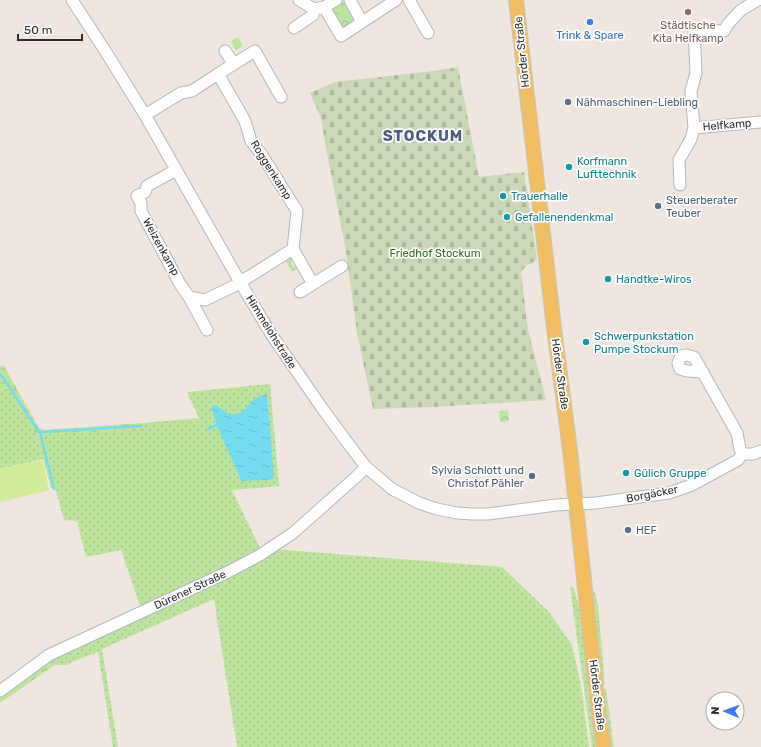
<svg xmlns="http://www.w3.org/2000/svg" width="761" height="747" font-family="Rubik,sans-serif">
  <defs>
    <pattern id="grass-dots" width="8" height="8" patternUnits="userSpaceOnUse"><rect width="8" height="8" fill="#bde49c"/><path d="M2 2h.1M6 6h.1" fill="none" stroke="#a3c487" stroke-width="1.8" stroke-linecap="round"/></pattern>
    <pattern id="forest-crowns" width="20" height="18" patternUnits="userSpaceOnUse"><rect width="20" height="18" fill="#bde49c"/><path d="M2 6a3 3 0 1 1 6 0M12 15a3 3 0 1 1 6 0" fill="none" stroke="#a3c487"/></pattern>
    <pattern id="wetland-marsh" width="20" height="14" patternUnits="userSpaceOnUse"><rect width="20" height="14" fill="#bde49c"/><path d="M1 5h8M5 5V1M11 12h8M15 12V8" fill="none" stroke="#a3c487"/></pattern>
    <pattern id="cemetery-stones" width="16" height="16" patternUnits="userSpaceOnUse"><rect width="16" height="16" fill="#cad8b6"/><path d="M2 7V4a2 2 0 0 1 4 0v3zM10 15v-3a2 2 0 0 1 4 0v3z" fill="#aeba9d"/></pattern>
    <pattern id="water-ripples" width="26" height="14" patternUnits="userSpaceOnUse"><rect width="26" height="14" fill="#73ddef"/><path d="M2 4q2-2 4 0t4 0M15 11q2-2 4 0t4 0" fill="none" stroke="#64becd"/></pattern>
  </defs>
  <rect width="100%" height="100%" fill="#eee6df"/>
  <path fill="url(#grass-dots)" d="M 294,256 L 296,259 L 291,262 L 293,267 L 298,264 L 300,267 L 292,272 L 286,261 Z
    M 270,384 L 279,486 L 232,490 L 260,548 L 502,567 L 549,612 L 572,645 L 581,685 L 589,747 L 237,747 L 214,599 L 102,649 L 118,747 L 113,747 L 98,652 L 82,658 L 66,665 L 55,665 L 52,658 L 92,629 L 140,606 L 121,550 L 86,557 L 77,521 L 64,520 L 56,492 L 43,434 L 115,431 L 142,428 L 143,423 L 199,418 L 187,392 Z
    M 8,388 L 32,426 L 37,436 L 43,459 L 0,469 L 0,390 Z
    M 570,587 L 573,587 L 579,606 L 581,606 L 599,747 L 592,747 Z
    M 592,589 L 595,593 L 598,605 L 605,685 L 602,685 L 597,660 Z
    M 606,689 L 614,747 L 608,747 L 602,690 Z"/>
  <path fill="url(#forest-crowns)" d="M 346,0 L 356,20 L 341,28 L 331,9 Z
    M 238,37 L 243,46 L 236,50 L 231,41 Z
    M 508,410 L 509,421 L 500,422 L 499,411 Z
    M 52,658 L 55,665 L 0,703 L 0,694 Z"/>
  <path fill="url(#wetland-marsh)" d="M 0,366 L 4,366 L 39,428 L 44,430 L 143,423 L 142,428 L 115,431 L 43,434 L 55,488 L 51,488 L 37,436 L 32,426 L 8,388 L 0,390 Z"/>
  <path fill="url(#cemetery-stones)" d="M 458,67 L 479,177 L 524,172 L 537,260 L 526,266 L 521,272 L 528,330 L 546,400 L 434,407 L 373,409 L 357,333 L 346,251 L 326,147 L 321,118 L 310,93 L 335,82 L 434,71 Z"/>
  <path fill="#d1eb98" d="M 42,460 L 49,490 L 0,502 L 0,469 Z"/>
  <path fill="url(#water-ripples)" d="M 267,394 L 274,476 L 271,480 L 243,481 L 241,480 L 217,426 L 211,407 L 216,405 L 229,414 L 237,414 L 243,411 L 255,398 Z"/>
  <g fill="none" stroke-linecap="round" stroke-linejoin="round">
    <path stroke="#73ddef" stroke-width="2.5" d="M 0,375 L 2,376 L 37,429 L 40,432 L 54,489
      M 208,429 L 219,424
      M 40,432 L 140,426"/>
    <g stroke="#b2b6c0" stroke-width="13">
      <path id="minor" d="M 72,0 L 104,49 L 145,115 L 240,282 L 271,334 L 322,408 L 347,442 L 366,467 L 392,489 L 419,503 L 437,509 L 457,513 L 472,514 L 488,514 L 556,505 L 596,503 L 669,493 L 692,485 L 738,460 L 742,454 L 753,454 L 761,451
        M 299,0 L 314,9 L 324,7 L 341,36 L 396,0
        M 350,0 L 362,22
        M 409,0 L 428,33
        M 324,7 L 336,0
        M 294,28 L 313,15 L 314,9
        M 225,51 L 234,64
        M 145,115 L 181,93 L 192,91 L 218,74
        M 694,128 L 761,122
        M 176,170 L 147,186 L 145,192 L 137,196 L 141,203 L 141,211 L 180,284 L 189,297 L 207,330
        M 680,185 L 679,160 L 691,139 L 694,128 L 691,91 L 696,73 L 694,30 L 724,31 L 728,24 L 741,10 L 758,0
        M 293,249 L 313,284 L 342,266
        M 300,292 L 313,284
        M 189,297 L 205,300 L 234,286 L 293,249 L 297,211 L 262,155 L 251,141 L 245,121 L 218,74 L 255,51 L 281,97
        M 703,372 L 687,371 L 680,369 L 678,363 L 681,356 L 686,355 L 694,357 L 737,433 L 740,449 L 742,454
        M 0,691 L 49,655 L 228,572 L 260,555 L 293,533 L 356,477 L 366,467"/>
    </g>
    <g stroke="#c8c8c8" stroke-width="16">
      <path id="major" d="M 516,0 L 554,328 L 570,450 L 593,662 L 599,715 L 604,747"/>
    </g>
    <use href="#minor" stroke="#fff" stroke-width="11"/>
    <use href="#major" stroke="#f1be61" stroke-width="14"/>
  </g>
  <circle fill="#8d6e63" stroke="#fff" stroke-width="1.5" cx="688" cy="12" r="4"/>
  <circle fill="#3f7fe0" stroke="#fff" stroke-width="1.5" cx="590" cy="22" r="4"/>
  <g fill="#5c6f8a" stroke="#fff" stroke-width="1.5">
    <circle cx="568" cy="102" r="4"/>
    <circle cx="658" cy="206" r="4"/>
    <circle cx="532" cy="476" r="4"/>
    <circle cx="628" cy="530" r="4"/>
  </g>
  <g fill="#0f9aa8" stroke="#fff" stroke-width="1.5">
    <circle cx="569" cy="167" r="4"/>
    <circle cx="503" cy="196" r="4"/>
    <circle cx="507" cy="217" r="4"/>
    <circle cx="608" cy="279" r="4"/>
    <circle cx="586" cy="342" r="4"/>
    <circle cx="626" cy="473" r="4"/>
  </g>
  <g text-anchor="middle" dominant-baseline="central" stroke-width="3.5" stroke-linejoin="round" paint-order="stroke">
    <g font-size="11" fill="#785e54" stroke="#fff">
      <text x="688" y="25">Städtische<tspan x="688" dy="13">Kita Helfkamp</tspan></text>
    </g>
    <g font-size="11" fill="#366cbe" stroke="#fff">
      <text x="590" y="35">Trink &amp; Spare</text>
    </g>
    <g font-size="11" fill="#2c2c2c" stroke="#fff">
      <text transform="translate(522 52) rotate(-96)">Hörder Straße</text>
      <text transform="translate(727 125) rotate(-5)">Helfkamp</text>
      <text transform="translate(271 170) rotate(58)">Roggenkamp</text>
      <text transform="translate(161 247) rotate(61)">Weizenkamp</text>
      <text transform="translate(271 332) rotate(58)">Himmelohstraße</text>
      <text transform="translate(560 374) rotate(82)">Hörder Straße</text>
      <text transform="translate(652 494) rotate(-11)">Borgäcker</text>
      <text transform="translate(190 590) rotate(-25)">Dürener Straße</text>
      <text transform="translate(597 695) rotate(83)">Hörder Straße</text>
    </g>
    <g font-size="11" fill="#4e5e75" stroke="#fff" text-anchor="start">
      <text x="576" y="102">Nähmaschinen-Liebling</text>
      <text x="666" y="200">Steuerberater<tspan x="666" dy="13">Teuber</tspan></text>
      <text x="524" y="470" text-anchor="end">Sylvia Schlott und<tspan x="524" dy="13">Christof Pähler</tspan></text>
      <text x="636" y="530">HEF</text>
    </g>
    <g font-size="11" fill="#0d838f" stroke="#fff" text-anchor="start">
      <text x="577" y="161">Korfmann<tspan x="577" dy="13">Lufttechnik</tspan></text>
      <text x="511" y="196">Trauerhalle</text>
      <text x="515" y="217">Gefallenendenkmal</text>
      <text x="616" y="279">Handtke-Wiros</text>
      <text x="594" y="336">Schwerpunkstation<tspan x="594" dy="13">Pumpe Stockum</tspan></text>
      <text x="634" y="473">Gülich Gruppe</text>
    </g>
    <g font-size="11" fill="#356b1b" stroke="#fff">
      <text x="435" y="253">Friedhof Stockum</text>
    </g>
    <g font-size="15" font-weight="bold" letter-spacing="1" fill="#4c5b7e" stroke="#fff">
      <text x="423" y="136">STOCKUM</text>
    </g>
  </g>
  <g transform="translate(725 711) rotate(272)"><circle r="19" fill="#ffffff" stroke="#ababab"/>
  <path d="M0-3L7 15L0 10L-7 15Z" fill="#4079fa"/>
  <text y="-6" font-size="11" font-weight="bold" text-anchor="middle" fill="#2c2c2c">N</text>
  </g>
  <path d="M18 34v6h64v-6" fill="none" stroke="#2c2c2c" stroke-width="2"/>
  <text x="24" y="34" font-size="12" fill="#2c2c2c" stroke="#ffffff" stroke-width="3" paint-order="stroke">50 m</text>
</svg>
